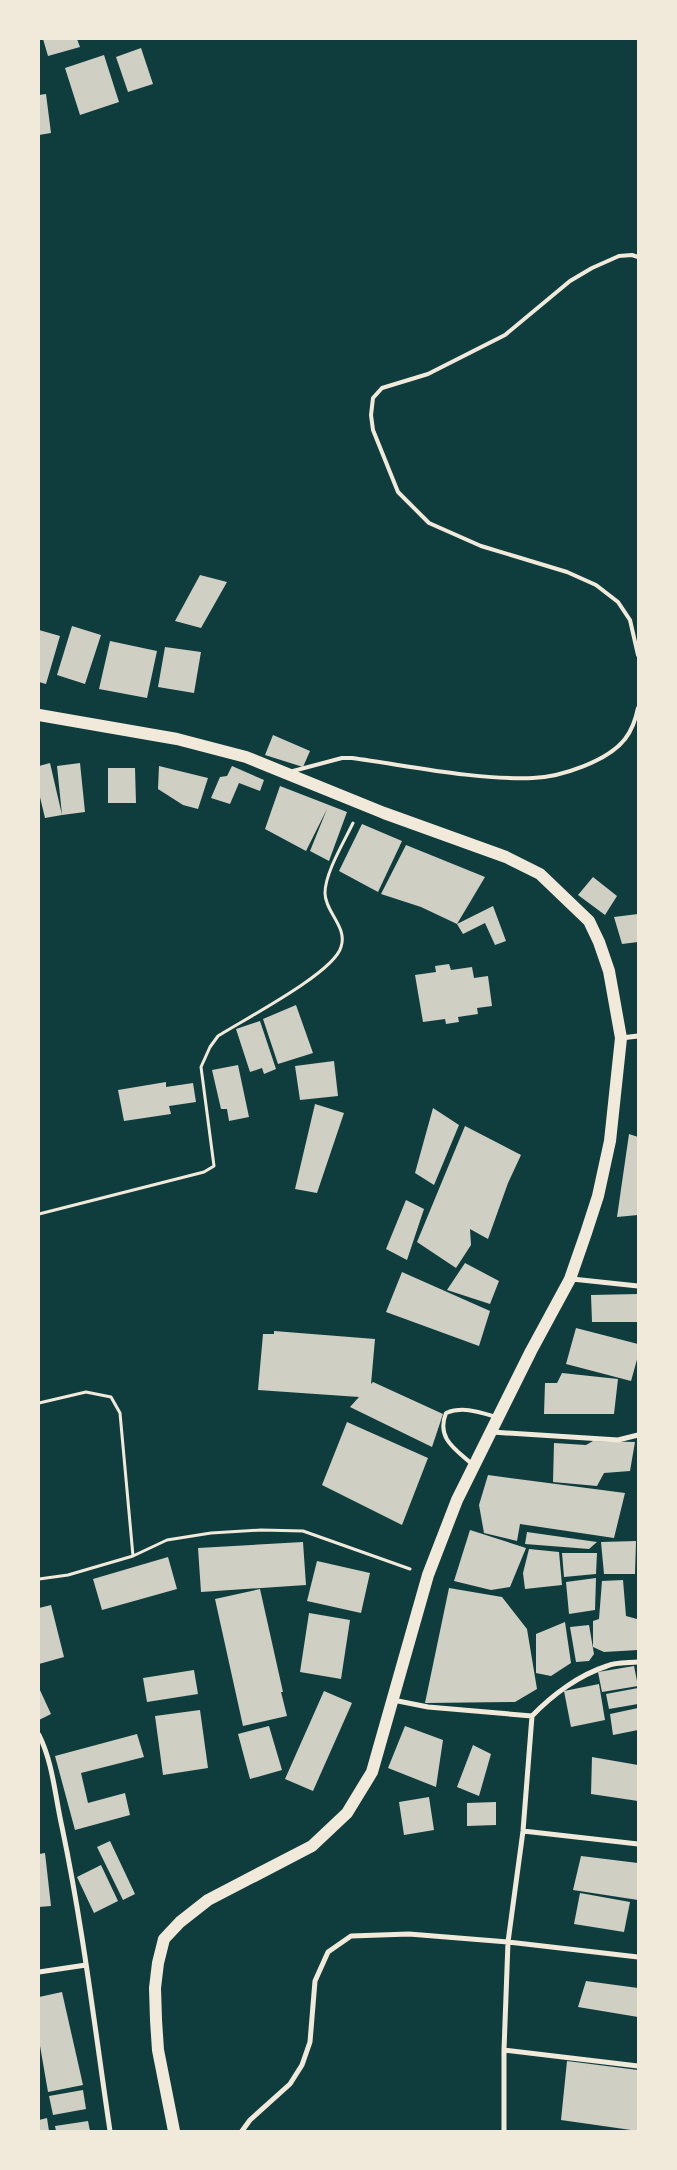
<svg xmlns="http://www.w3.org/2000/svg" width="677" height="2170" font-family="Cabin,sans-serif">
  <rect width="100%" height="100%" fill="#0f3d3e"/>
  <path fill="#cfcfc3" d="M 43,39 L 77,39 L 80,47 L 48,56 Z
    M 141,48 L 153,84 L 128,92 L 116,57 Z
    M 104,55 L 119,102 L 80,115 L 65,68 Z
    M 46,94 L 51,133 L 39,135 L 39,95 Z
    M 200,575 L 227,582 L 201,628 L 175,621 Z
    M 72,626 L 101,635 L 85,684 L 57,675 Z
    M 39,630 L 60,636 L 46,684 L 39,682 Z
    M 110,641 L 157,651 L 147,698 L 99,689 Z
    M 165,647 L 201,652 L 194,693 L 158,687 Z
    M 273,735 L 310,751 L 303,767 L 265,755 Z
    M 50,763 L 62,815 L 45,818 L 39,793 L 39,766 Z
    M 80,763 L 85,812 L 62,815 L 57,766 Z
    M 159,766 L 208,778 L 198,809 L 183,805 L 158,789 Z
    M 232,766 L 264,780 L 260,791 L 239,783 L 230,804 L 211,798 L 220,777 L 227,776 Z
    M 108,768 L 135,768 L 136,803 L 108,803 Z
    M 280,786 L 347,812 L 329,861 L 310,851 L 327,809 L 306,851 L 265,829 Z
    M 362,824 L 402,841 L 378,892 L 339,871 Z
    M 406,845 L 485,877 L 457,924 L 421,907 L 381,894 Z
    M 593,877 L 617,896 L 605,915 L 578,895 Z
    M 493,906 L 506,941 L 495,945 L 485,923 L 463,934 L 457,924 Z
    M 638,914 L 638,942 L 622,944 L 614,917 Z
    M 449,964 L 451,970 L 472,967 L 474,978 L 488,976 L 492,1006 L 477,1008 L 478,1014 L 458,1017 L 459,1022 L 446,1024 L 445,1019 L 423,1022 L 415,975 L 436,972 L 435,966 Z
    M 296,1005 L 313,1053 L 278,1064 L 263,1019 Z
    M 260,1021 L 276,1069 L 264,1074 L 262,1068 L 250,1072 L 236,1029 Z
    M 334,1061 L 338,1096 L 300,1100 L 295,1066 Z
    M 238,1065 L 249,1117 L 229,1121 L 227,1109 L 221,1109 L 212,1070 Z
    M 166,1082 L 166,1087 L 193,1083 L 196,1102 L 169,1106 L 171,1114 L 124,1121 L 118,1090 Z
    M 315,1104 L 344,1113 L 317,1193 L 295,1189 Z
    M 433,1108 L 459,1125 L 434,1185 L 415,1173 Z
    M 465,1126 L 521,1155 L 508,1183 L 488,1239 L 470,1229 L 471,1245 L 456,1268 L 417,1242 Z
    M 629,1134 L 638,1137 L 638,1215 L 617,1217 Z
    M 406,1200 L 424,1209 L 407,1260 L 386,1249 Z
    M 465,1263 L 499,1281 L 490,1304 L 447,1290 Z
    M 402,1272 L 490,1311 L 479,1346 L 386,1312 Z
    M 638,1294 L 638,1322 L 592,1322 L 591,1295 Z
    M 576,1328 L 638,1344 L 638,1356 L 631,1381 L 566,1364 Z
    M 274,1331 L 375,1339 L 371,1384 L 373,1382 L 443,1414 L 432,1447 L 350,1407 L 359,1397 L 258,1390 L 263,1334 L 274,1334 Z
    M 562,1373 L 618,1379 L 614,1414 L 544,1414 L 545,1383 L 557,1383 Z
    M 347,1422 L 428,1458 L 402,1525 L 322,1485 Z
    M 593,1441 L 635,1442 L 630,1471 L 604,1473 L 597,1486 L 553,1482 L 554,1443 L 586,1445 Z
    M 488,1475 L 625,1493 L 614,1538 L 520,1524 L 517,1541 L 484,1533 L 479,1505 Z
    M 470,1530 L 526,1548 L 510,1587 L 491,1590 L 454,1581 Z
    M 527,1532 L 597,1542 L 589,1549 L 525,1544 Z
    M 636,1541 L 635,1574 L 604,1574 L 601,1542 Z
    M 303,1542 L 306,1585 L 201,1592 L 198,1548 Z
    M 529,1549 L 559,1552 L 562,1585 L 525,1589 L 523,1573 Z
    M 562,1553 L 597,1553 L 596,1574 L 564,1577 Z
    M 168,1557 L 177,1589 L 102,1610 L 93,1579 Z
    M 317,1561 L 370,1573 L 361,1613 L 307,1601 Z
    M 596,1578 L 595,1610 L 569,1614 L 566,1582 Z
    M 623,1580 L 626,1616 L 637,1619 L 638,1650 L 604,1652 L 593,1647 L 593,1621 L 599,1619 L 602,1581 Z
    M 449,1588 L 502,1597 L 527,1629 L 537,1689 L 515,1702 L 425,1703 Z
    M 260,1589 L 283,1692 L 281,1692 L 287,1716 L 243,1726 L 215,1599 Z
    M 51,1605 L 64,1657 L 39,1664 L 39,1608 Z
    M 309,1613 L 350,1620 L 341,1679 L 300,1672 Z
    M 565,1622 L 571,1663 L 551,1676 L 536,1673 L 536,1634 Z
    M 589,1625 L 594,1654 L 589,1661 L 576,1662 L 570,1627 Z
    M 634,1666 L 638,1686 L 602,1692 L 598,1672 Z
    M 194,1670 L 198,1694 L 147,1702 L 143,1678 Z
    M 599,1684 L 605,1720 L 571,1727 L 564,1691 Z
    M 39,1688 L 51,1714 L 39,1720 Z
    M 638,1688 L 638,1704 L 609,1709 L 606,1694 Z
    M 324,1691 L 352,1703 L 313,1791 L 285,1779 Z
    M 638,1708 L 638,1730 L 613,1735 L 610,1714 Z
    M 200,1710 L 208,1768 L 163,1775 L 155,1716 Z
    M 269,1726 L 282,1770 L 250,1779 L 238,1734 Z
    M 405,1726 L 443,1740 L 436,1787 L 388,1768 Z
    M 137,1734 L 144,1757 L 81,1773 L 88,1803 L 125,1793 L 130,1815 L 75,1830 L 55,1756 Z
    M 473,1745 L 491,1754 L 479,1796 L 457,1787 Z
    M 592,1757 L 638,1765 L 638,1801 L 591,1794 Z
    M 429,1797 L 434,1830 L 404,1835 L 399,1802 Z
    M 496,1802 L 496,1825 L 467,1826 L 467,1803 Z
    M 110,1841 L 135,1894 L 123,1900 L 97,1847 Z
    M 45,1853 L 51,1906 L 39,1907 L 39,1854 Z
    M 581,1856 L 638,1863 L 638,1900 L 573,1890 Z
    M 101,1865 L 118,1901 L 94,1913 L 77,1877 Z
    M 580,1893 L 630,1902 L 624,1932 L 574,1924 Z
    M 586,1981 L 638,1988 L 638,2017 L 578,2007 Z
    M 62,1992 L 83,2085 L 48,2092 L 39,2040 L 39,1997 Z
    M 567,2061 L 638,2070 L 638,2131 L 561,2120 Z
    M 83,2090 L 86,2109 L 53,2115 L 49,2096 Z
    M 47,2118 L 49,2131 L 39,2131 L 39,2120 Z
    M 88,2121 L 90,2131 L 56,2131 L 55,2126 Z"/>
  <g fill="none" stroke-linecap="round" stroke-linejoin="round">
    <path stroke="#f1e9da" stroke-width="3" d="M 39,1214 L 204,1172 L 214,1166 L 201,1067 L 210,1047 L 218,1036 C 243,1020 334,973 341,947 C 348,927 325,912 325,893 C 325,873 344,842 353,823
      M 39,1403 L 86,1392 L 111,1397 L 120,1413 L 133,1556
      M 39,1579 L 68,1575 L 133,1556 L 167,1540 L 211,1533 L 261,1530 L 303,1531 L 410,1569"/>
    <path stroke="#f1e9da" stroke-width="4" d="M 638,257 L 632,255 L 619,256 L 592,268 L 570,281 L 505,335 L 428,374 L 382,388 L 373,398 L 371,415 L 373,430 L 398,492 L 429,523 L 481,546 L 567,572 L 596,585 L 618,602 L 630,620 L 638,655
      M 293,771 L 342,758 L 352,758 C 410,766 475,780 533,778 C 561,777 608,761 625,739 C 632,730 636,718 638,708
      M 472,1464 C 455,1449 436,1438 446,1413 C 463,1406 479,1412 496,1417"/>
    <path stroke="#f1e9da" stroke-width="5" d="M 621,1038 L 638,1036
      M 572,1279 L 638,1286
      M 492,1432 L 618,1440 L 638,1435
      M 393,1700 L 428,1707 L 532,1716 C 552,1695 579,1675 607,1666 C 616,1662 628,1663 638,1662
      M 39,1735 C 53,1763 55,1796 62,1827 C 83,1927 95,2030 110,2131
      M 523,1831 L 638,1844
      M 39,1972 L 86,1965
      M 504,2050 L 638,2066
      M 242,2131 L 250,2120 L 290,2084 L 302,2065 L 310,2042 L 315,1981 L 328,1952 L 351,1936 L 409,1934 L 508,1942 L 638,1957
      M 504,2131 L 504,2050 L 508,1942 L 523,1831 L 532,1716"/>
    <path stroke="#f1e9da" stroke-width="12" d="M 39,715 L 177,739 L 246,757 L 384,813 L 506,857 L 540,874 L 589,921 L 599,942 L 609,971 L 621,1038 L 610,1141 L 598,1196 L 586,1233 L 570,1279 L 531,1351 L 457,1500 L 428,1575 L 372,1772 L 347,1813 L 312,1846 L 208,1900 L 180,1922 L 164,1939 L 158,1963 L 155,1988 L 156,2020 L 158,2050 L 174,2131"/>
  </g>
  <rect width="677" height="2170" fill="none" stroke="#f1e9da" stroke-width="80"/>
</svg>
